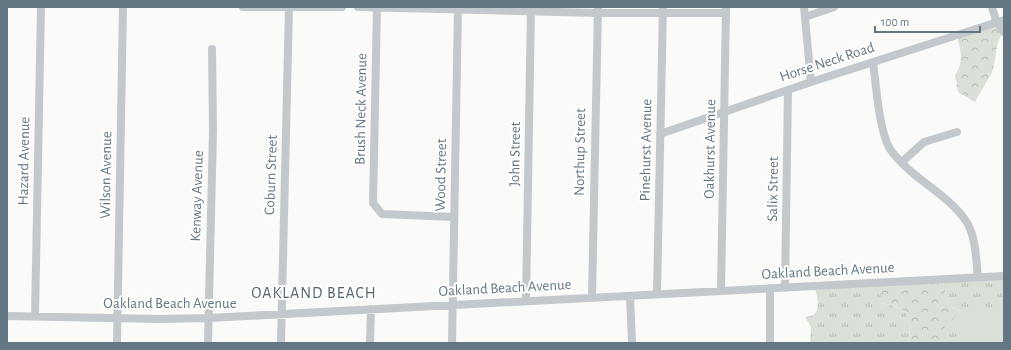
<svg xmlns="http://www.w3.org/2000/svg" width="1011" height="350" font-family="'Alegreya Sans',sans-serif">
  <defs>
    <pattern id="forest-crowns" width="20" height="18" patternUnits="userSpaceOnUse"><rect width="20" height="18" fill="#dadfd7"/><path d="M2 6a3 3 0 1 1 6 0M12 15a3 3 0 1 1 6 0" fill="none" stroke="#b4b9b4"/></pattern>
    <pattern id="park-tufts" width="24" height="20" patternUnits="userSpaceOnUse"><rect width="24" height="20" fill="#dadfd7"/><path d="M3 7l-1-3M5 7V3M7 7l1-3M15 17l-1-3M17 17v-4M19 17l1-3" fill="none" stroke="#b4b9b4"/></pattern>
  </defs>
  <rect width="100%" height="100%" fill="#fafaf8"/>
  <path fill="url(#forest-crowns)" d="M 998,22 L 1003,33 C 994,44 997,59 992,72 C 987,82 980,92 975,102 L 958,92 L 955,75 C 964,63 961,50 957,36 Z
    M 945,280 L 945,296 L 949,306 L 963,312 L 942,339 L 941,343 L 907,343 C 912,332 910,322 905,311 L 894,306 L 881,303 L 881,284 Z"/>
  <path fill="url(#park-tufts)" d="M 1004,276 L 1004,343 L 941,343 L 941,331 L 961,311 L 949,306 L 945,296 L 945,280 Z
    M 881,284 L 881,303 L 893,306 L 905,311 C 910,322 912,331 907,343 L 810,343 L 811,327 L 805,317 L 814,315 C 821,306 817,297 815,288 Z"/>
  <path fill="#dadfd7" d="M 1004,310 L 1004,343 L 960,343 L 956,332 L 962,314 Z"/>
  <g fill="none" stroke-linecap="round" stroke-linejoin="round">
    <path stroke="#c3c8cc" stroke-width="8" d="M 243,7 L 342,7
      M 358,7 L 598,13 L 726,13
      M 377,7 L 373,203 L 382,214 L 454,217
      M 804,7 L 811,82
      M 992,7 L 996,20 L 1004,32
      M 805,17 L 834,7
      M 873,62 C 876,84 879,131 890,149 C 910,178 946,192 966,221 C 976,236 976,260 978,277
      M 660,134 L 811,82 L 1004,20
      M 902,162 L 924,142 L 957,132
      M 785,288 L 788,90
      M 721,291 L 726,7
      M 657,294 L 663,7
      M 630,296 L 632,343
      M 592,297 L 598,7
      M 526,301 L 531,8
      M 7,316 L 160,319 L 209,318 L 1004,276
      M 35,316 L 41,7
      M 117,343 L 123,7
      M 208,343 L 213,130 L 212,49
      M 281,343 L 289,7
      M 370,343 L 371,309
      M 452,343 L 458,7
      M 770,343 L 770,288"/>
  </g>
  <g text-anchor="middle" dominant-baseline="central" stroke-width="4" stroke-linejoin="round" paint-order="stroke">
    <g font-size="15" fill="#657683" stroke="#fff">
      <text transform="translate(827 62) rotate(-18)">Horse Neck Road</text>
      <text transform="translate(361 109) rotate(-89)">Brush Neck Avenue</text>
      <text transform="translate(710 149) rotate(-89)">Oakhurst Avenue</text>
      <text transform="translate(646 150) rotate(-89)">Pinehurst Avenue</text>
      <text transform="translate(580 152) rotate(-89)">Northup Street</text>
      <text transform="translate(515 154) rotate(-89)">John Street</text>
      <text transform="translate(24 161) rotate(-89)">Hazard Avenue</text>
      <text transform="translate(106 175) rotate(-89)">Wilson Avenue</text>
      <text transform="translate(271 175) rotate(-88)">Coburn Street</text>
      <text transform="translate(441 175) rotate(-89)">Wood Street</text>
      <text transform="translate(773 189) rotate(-89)">Salix Street</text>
      <text transform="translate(197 196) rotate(-88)">Kenway Avenue</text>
      <text transform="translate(828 271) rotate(-3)">Oakland Beach Avenue</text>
      <text transform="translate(505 288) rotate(-3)">Oakland Beach Avenue</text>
      <text x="170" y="303">Oakland Beach Avenue</text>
    </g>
    <g font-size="16" letter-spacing="1" fill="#57646e" stroke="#fff">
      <text x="314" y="293">OAKLAND BEACH</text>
    </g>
  </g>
  <rect width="1011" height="350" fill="none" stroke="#657683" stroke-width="16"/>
  <path d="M875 26v6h105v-6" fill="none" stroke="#657683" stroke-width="2"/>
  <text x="881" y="26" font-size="12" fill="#657683" stroke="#ffffff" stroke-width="3" paint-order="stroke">100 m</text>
</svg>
